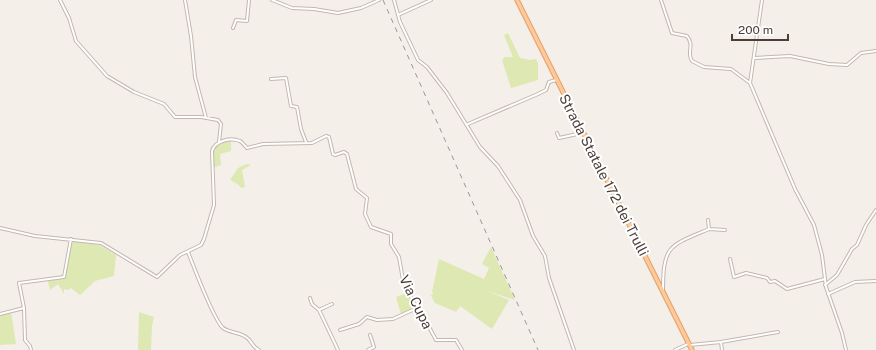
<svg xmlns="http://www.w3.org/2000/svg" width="876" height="350" font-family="'Public Sans',sans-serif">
  <rect width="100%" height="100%" fill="#f5efea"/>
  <path fill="#dde8b3" d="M 508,33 L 520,58 L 530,60 L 536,59 L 538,63 L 538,80 L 511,88 L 502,60 L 505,57 L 513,57 L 504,35 Z
    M 231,141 L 231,151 L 220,154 L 221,165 L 213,168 L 213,148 L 221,142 Z
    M 247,164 L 251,165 L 242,170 L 245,187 L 241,188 L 239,185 L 230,180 L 238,168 Z
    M 72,240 L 99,245 L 116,255 L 114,276 L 95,281 L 80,295 L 71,288 L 68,290 L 64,289 L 64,294 L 58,284 L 50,290 L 48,281 L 64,278 Z
    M 491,247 L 515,300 L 487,291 L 509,300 L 492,329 L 460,306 L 456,312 L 435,303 L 430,294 L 432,295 L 433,293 L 432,292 L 439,259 L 484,279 L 489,268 L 482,264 Z
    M 407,293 L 415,308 L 401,314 L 396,297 Z
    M 11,312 L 16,344 L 0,345 L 0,316 Z
    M 139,312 L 154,317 L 152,326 L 151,350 L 138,350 Z"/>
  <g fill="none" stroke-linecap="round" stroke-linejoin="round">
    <g stroke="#c3b7af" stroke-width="4">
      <path id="minor" d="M 60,0 L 69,18 L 76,41 L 107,76 L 134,92 L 164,104 L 175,117 L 201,117 L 218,120 L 221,124 L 219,142
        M 185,0 L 191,36 L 195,77 L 206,118
        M 272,0 L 292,8 L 314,9 L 338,13 L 361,8 L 379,0
        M 394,0 L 400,22 L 418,60 L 427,67 L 447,93 L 480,147 L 498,166 L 520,200 L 533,236 L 545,256 L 549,278 L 574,350
        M 661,0 L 672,33 L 687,36 C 695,46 686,53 692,61 L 704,67 L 731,69 L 750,83
        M 762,0 L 750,83 L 795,189 L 814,225 L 822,255 L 826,287 L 842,333 L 846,350
        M 398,15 L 431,0
        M 233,28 L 236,20 L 247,21 L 249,0
        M 754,58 L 790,56 L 829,64 L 847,65 L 861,53 L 876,51
        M 271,79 L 286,78 L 291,106 L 297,107 L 301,129 L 306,142
        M 468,124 L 538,94 L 546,90 L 549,82 L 556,80
        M 557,133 L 559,138 L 582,133
        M 0,228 L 35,236 L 101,243 L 157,277 L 180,255 L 201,245 L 204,239 L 214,205 L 212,151 C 215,141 230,137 240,141 C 243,143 245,146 247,148 L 263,144 L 312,143 L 326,136 L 329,137 L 333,154 L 335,155 L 344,152 L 347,154 L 356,189 L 367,198 L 365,214 L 371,227 L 391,234 L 391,244 L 399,257 L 403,280 L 417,309 L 428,325 L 436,340 L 456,340 L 462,350
        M 709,229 L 725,230
        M 188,252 C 193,265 214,320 223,328 C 230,333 239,332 246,337 C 252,341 252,347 259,350
        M 730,259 L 734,277 L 746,273 L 767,278 L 770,282 L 775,281 L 787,289 L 825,279
        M 825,285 L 837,275 L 852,249 L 857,245 L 866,225 L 876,210
        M 663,291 C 663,245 669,246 709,229 L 708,220
        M 828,294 L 855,282 L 876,281
        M 310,298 L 312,304 L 319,310 L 338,350
        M 24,308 L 25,340 L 30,346 L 31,350
        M 319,310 L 332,304
        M 0,314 L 24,308 L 19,283 L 64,277 L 71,239
        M 340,330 L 359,324 L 367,317 L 377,320 L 393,319 L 417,308
        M 721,342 L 722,350
        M 690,345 L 721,342 L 778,332
        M 368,350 L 374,347 L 370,335
        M 675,350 L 688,344"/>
    </g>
    <g stroke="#e3a069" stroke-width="5.5">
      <path id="primary" d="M 517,0 L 692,350"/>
    </g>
    <use href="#minor" stroke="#fff" stroke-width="2"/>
    <use href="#primary" stroke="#fdc99a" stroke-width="3.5"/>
    <path stroke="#989898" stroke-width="1" stroke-dasharray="5 5" stroke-linecap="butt" d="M 383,0 L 538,350"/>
  </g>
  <g text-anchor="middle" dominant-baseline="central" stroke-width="4" stroke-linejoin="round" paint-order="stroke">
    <g font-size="14" fill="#493e38" stroke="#fff">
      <text transform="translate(604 175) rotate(63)">Strada Statale 172 dei Trulli</text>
      <text transform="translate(416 302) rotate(64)">Via Cupa</text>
    </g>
  </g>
  <path d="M732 34v6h56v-6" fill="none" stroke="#493e38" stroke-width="2"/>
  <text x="738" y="34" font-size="12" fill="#493e38" stroke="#ffffff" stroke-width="3" paint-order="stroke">200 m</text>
</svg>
